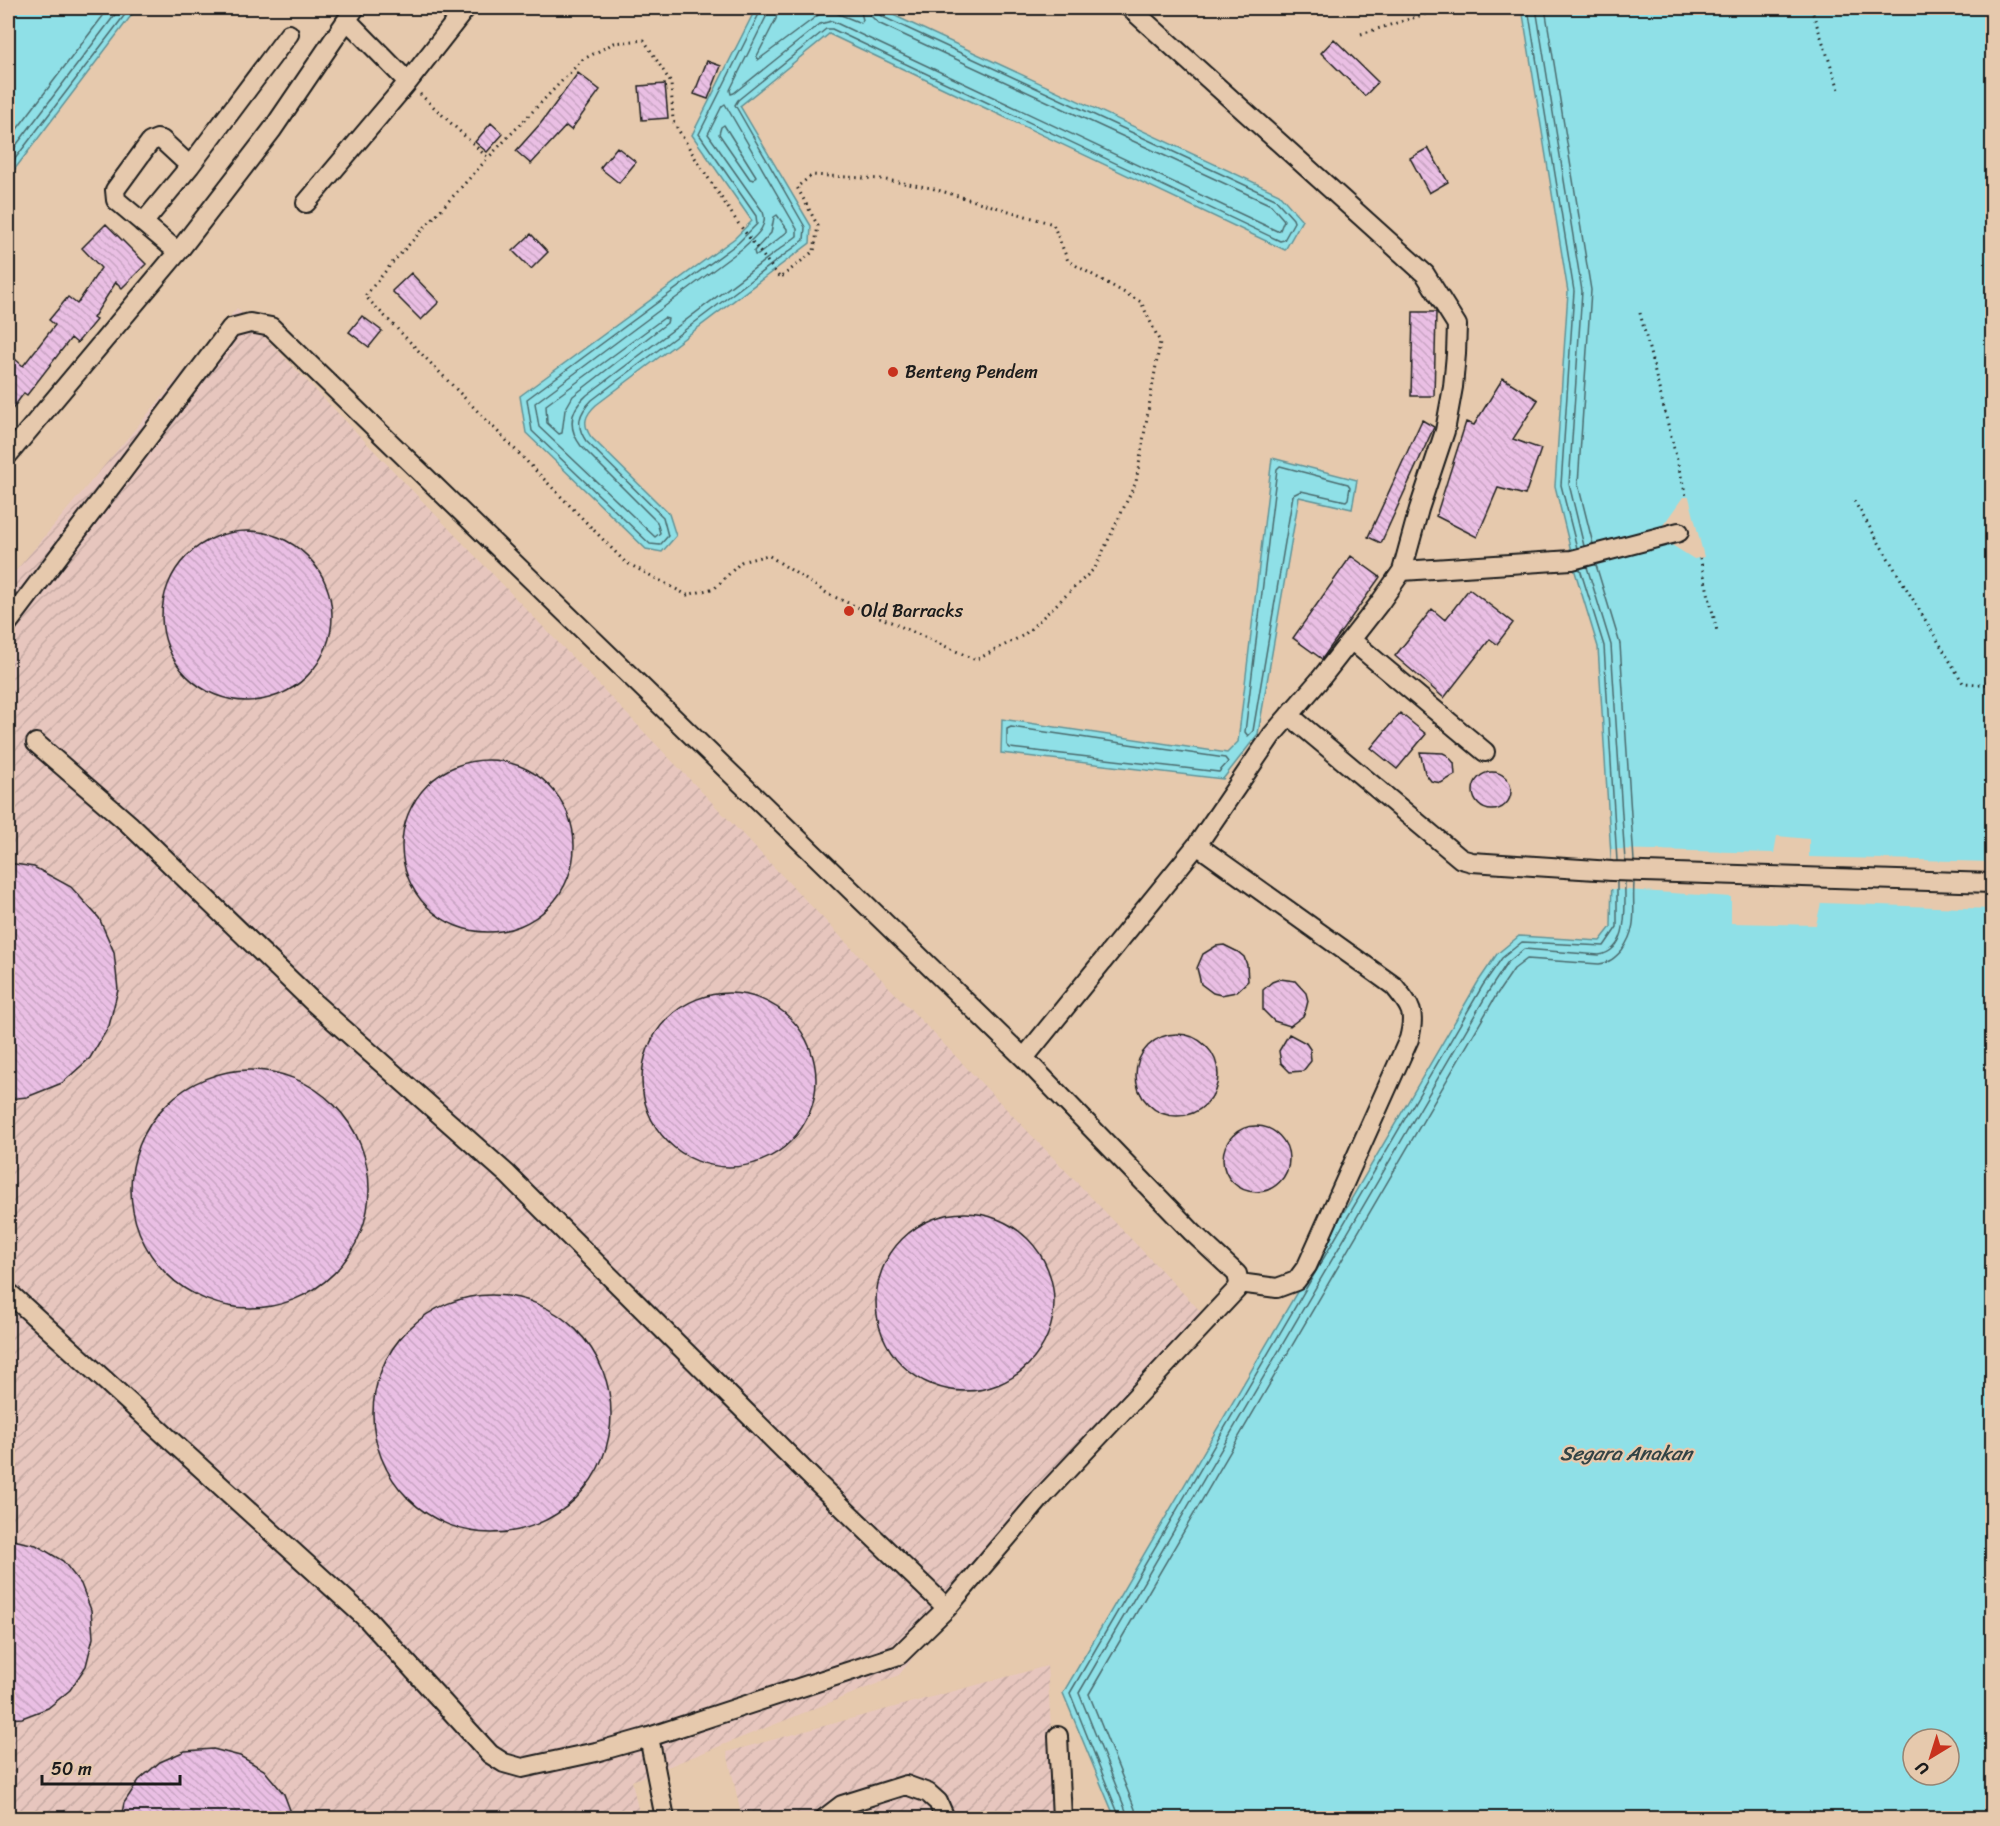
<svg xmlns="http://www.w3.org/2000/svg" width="2000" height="1826" font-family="Sriracha,sans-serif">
  <defs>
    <pattern id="industrial-furrows" width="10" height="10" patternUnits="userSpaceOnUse" patternTransform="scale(1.5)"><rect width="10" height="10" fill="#e7c6be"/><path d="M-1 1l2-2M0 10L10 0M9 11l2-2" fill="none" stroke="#c6aaa3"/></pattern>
    <pattern id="building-back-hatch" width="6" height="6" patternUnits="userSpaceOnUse" patternTransform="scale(1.5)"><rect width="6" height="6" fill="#eabfe4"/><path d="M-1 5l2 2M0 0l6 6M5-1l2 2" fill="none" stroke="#c8a4c3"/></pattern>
  </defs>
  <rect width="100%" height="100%" fill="#e6c9ad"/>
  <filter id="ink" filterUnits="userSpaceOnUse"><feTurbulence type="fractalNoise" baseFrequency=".0167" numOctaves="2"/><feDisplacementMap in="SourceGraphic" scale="12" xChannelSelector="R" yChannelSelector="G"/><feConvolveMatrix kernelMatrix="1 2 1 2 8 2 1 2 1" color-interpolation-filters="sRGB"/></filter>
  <g filter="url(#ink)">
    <path fill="url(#industrial-furrows)" d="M 237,308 L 1206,1317 L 1040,1499 L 899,1675 L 632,1781 L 640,1818 L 8,1818 L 8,580 Z
      M 1047,1666 L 1057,1818 L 742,1818 L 727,1752 Z"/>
    <path fill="#8fe0e7" stroke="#619296" stroke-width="1.5" fill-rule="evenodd" d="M 8,8 L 137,8 L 8,178 Z
      M 756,8 L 878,8 L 1279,194 L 1302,220 L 1285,250 L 829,34 L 740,106 L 811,226 L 810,243 L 596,405 C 585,415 582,424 591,437 L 669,514 L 676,536 L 662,552 L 646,549 L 526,433 L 520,396 L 735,238 L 752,221 L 692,135 Z
      M 1522,8 L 1992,8 L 1992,1818 L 1115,1818 L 1063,1693 L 1478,982 L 1497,954 L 1519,936 L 1600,941 L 1611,927 L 1612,871 L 1598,647 L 1573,565 L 1571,551 L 1555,486 L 1568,292 ZM 1913,1739 L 1949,1739 L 1949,1775 L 1913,1775 Z
      M 1272,458 L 1357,480 L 1352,509 L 1299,497 L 1258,734 L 1223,779 L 1001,753 L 1002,719 L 1227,753 L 1238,742 Z"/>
    <path fill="#e6c9ad" d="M 1683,497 L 1689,497 L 1704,557 L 1694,559 L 1664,540 L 1661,528 Z
      M 1777,836 L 1809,839 L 1809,857 L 1992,862 L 1992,909 L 1821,903 L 1816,925 L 1731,923 L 1731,897 L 1611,889 L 1611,849 L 1774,853 Z"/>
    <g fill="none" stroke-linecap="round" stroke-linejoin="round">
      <path stroke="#4a6a6d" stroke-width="1.5" d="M 761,8 L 760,12 L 699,134 L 756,216 L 757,224 L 738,243 L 527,399 L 532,431 L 650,544 L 660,545 L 668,536 L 663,517 L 586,441 C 575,425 579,413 592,400 L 804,240 L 805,227 L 735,105 L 738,100 L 826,29 L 832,29 L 1280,241 L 1284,240 L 1294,222 L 1293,219 L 1275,199 L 881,16 L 878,13 L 877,8
        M 768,8 L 767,15 L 730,90 L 731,94 L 734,93 L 820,24 L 832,21 L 1277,231 L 1280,230 L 1284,220 L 1271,205 L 878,23 L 871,16 L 869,8
        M 778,8 L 776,19 L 757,56 L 758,60 L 821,13 L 836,13 L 861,23 L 863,20 L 860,8
        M 1528,8 L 1574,291 L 1561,485 L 1577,548
        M 1536,8 L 1582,291 L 1569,484 L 1584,546
        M 1545,8 L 1591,290 L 1578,484 L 1593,544
        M 725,104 L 797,229 L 797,236 L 587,395 C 570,410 567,427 581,446 L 657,522 L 660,533 L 655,537 L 539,427 L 535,403 L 743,248 C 753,238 769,228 763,212 L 708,134 L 722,106 Z
        M 724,125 L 756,176 L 754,180 L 750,179 L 719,134 L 721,127 Z
        M 8,141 L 109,8
        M 8,156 L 120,8
        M 8,168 L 130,8
        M 777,215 L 787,229 L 787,232 L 758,255 L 755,255 L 754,251 L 771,233 L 774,217 Z
        M 664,318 L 668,319 L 667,323 L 573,396 L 565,410 L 562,433 L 559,434 L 547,423 L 546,405 Z
        M 1280,466 L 1348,484 L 1350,487 L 1348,499 L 1346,501 L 1301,491 L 1293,495 L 1253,731 L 1248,736 L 1245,732 L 1277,469 Z
        M 1596,565 L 1620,644 L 1634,861
        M 1587,567 L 1611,645 L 1625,861
        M 1580,569 L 1604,646 L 1617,861
        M 1011,727 L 1225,758 L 1228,762 L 1219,772 L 1010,748 L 1007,745 L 1007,729 Z
        M 1120,1818 L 1070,1693 L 1483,985 L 1502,958 L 1522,942 L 1604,946 L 1617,927 L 1617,882
        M 1127,1818 L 1126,1811 L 1079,1693 L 1490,989 L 1507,963 L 1524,949 L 1599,955 C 1631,950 1624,904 1625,882
        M 1136,1818 L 1135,1809 L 1089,1694 L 1497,994 L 1514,969 L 1527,959 L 1599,964 C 1609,963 1615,958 1622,950 C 1639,926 1632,910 1634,882"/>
    </g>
    <path fill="url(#building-back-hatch)" stroke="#1c1c1c" stroke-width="1.5" d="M 1334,39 L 1378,82 L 1365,96 L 1321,53 Z
      M 707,61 L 721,66 L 708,99 L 694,94 Z
      M 578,73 L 600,90 L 571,130 L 566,126 L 531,164 L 516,151 L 541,123 Z
      M 665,84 L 668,118 L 642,120 L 639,86 Z
      M 491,123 L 503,134 L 487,152 L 475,142 Z
      M 617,147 L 636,162 L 619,183 L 600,168 Z
      M 1428,148 L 1448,182 L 1429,193 L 1410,158 Z
      M 106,224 L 146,264 L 122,288 L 116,282 L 93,318 L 96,320 L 77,343 L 71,338 L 27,395 L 24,393 L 8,415 L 8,353 L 23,366 L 55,325 L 49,320 L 68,297 L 77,304 L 101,268 L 82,248 Z
      M 531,234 L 548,252 L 531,269 L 513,251 Z
      M 411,273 L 439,302 L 421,320 L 392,291 Z
      M 1413,312 L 1436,312 L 1434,396 L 1411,396 Z
      M 362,316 L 382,331 L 369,347 L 349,332 Z
      M 1503,378 L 1538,400 L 1513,439 L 1541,449 L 1525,495 L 1498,488 L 1477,537 L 1436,516 L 1466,422 L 1474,425 Z
      M 1422,420 L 1434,427 L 1381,543 L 1368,537 Z
      M162 616a85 85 0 1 1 170 0a85 85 0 1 1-170 0Z
      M 1351,556 L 1380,577 L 1322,659 L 1293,638 Z
      M 1469,589 L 1513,623 L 1497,644 L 1490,639 L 1444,698 L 1395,656 L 1432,609 L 1445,620 Z
      M 1400,713 L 1426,734 L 1397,769 L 1371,748 Z
      M 1420,752 L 1443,753 L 1447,755 L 1454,763 L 1455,775 L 1441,783 L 1431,781 L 1425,773 Z
      M402 846a86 86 0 1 1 172 0a86 86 0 1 1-172 0Z
      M1473 791a19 19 0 1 1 38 0a19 19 0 1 1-38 0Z
      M 8,863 L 34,867 L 71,887 L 99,918 L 114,952 L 118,990 L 109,1026 L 90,1058 L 62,1083 L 27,1097 L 8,1099 Z
      M 1224,945 L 1238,952 L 1244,957 L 1247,965 L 1248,981 L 1236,992 L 1221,995 L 1213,993 L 1201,984 L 1197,968 L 1203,954 L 1216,946 Z
      M 1280,979 L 1295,981 L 1306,993 L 1308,1001 L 1306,1009 L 1303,1016 L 1290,1026 L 1274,1021 L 1263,1010 L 1263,990 L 1272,982 Z
      M642 1080a87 87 0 1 1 174 0a87 87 0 1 1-174 0Z
      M 1289,1034 L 1306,1043 L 1310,1049 L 1311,1061 L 1303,1071 L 1290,1072 L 1281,1063 L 1279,1051 Z
      M1136 1075a41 41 0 1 1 82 0a41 41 0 1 1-82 0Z
      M131 1189a119 119 0 1 1 238 0a119 119 0 1 1-238 0Z
      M1223 1159a33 33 0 1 1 66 0a33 33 0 1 1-66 0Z
      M876 1302a89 89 0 1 1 178 0a89 89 0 1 1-178 0Z
      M373 1414a119 119 0 1 1 238 0a119 119 0 1 1-238 0Z
      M 8,1539 L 36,1545 L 63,1561 L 81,1584 L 91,1610 L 93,1638 L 86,1666 L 70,1690 L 48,1708 L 22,1718 L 8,1719 Z
      M 213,1749 L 240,1756 L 264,1770 L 284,1794 L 293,1818 L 121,1818 L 124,1803 L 139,1780 L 160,1762 L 185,1751 Z"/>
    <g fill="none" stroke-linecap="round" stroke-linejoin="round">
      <g stroke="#1c1c1c" stroke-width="22">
        <path id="minor" d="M 347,20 L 408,82
          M 306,203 L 408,82 L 466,8
          M 143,223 L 190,166
          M 178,252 L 116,200 L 115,190 L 150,142 L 157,139 L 162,140 L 190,166 L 289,34
          M 8,455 L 178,252 L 272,130 L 355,8
          M 1402,571 L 1572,560 L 1679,532
          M 8,623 L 231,328 L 250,323 L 271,327 L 1024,1058 L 1192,1232 L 1237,1274 L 1239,1283 L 1237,1289 L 1040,1499 L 947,1608 L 899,1655 L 649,1737 L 596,1752 L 522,1768 L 504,1763 L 490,1754 L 368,1620 L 8,1292
          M 1351,640 L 1485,752
          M 1289,715 L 1461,859 L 1472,862 L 1612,871 L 1992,883
          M 36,743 L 129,824 L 314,1003 L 507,1174 L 812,1478 L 947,1608
          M 1197,845 L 1394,986 C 1411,1007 1416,1012 1409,1039 L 1307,1266 L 1296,1281 L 1277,1288 L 1239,1283
          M 1024,1058 L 1197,845 L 1272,735 L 1318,682 L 1379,604 L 1402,571 L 1419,509 L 1445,431 L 1453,387 L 1456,354 L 1457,325 L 1425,274 L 1130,8
          M 1058,1736 L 1062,1818
          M 649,1737 L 665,1818
          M 825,1818 L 842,1805 L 906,1785 L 928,1793 L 938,1802 L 945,1818"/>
      </g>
      <path stroke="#1c1c1c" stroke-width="3" stroke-dasharray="1.5 4.5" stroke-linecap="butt" d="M 1811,8 L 1840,92
        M 1361,34 L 1445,8
        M 420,94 L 488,158 L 393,262 L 365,296 L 625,562 L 687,595 L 715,588 L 741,562 L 768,555 L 828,594 L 976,660 L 1024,635 L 1095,568 L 1136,482 L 1160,342 L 1141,302 L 1068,261 L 1053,224 L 931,188 L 881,179 L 812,175 L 797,187 L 818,226 L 814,251 L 780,278 L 738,223 L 697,161 L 673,121 L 671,83 L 644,40 L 614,43 L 582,60 L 488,158
        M 1640,313 L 1686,496
        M 1854,501 L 1963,683 L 1992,685
        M 1700,558 L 1717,631"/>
      <use href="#minor" stroke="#e6c9ad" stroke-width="18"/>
    </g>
  </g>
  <g fill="#c8321e" stroke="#e6c9ad" stroke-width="2">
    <circle cx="893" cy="372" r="6"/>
    <circle cx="849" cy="611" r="6"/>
  </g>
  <g text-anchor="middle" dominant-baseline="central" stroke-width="4.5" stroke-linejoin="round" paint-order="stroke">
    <g font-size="18" fill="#1c1c1c" stroke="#e6c9ad" text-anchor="start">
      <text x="905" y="372">Benteng Pendem</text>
      <text x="861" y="611">Old Barracks</text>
    </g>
    <g font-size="20" font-style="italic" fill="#334345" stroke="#e6c9ad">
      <text x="1626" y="1453">Segara Anakan</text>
    </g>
  </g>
  <rect width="2000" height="1826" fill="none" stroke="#e6c9ad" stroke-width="30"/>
  <rect x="15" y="15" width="1970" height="1796" fill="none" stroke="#1c1c1c" stroke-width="2" filter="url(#ink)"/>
  <g transform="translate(1931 1757) rotate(218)"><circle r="28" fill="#e6c9ad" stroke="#958473" stroke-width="1.5"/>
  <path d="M0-4.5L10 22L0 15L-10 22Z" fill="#c8321e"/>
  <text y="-9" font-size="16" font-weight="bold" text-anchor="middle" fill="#1c1c1c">U</text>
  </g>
  <path d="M42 1775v9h138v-9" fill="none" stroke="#1c1c1c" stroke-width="3"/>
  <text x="51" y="1775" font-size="18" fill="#1c1c1c" stroke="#e6c9ad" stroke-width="4.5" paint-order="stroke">50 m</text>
</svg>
